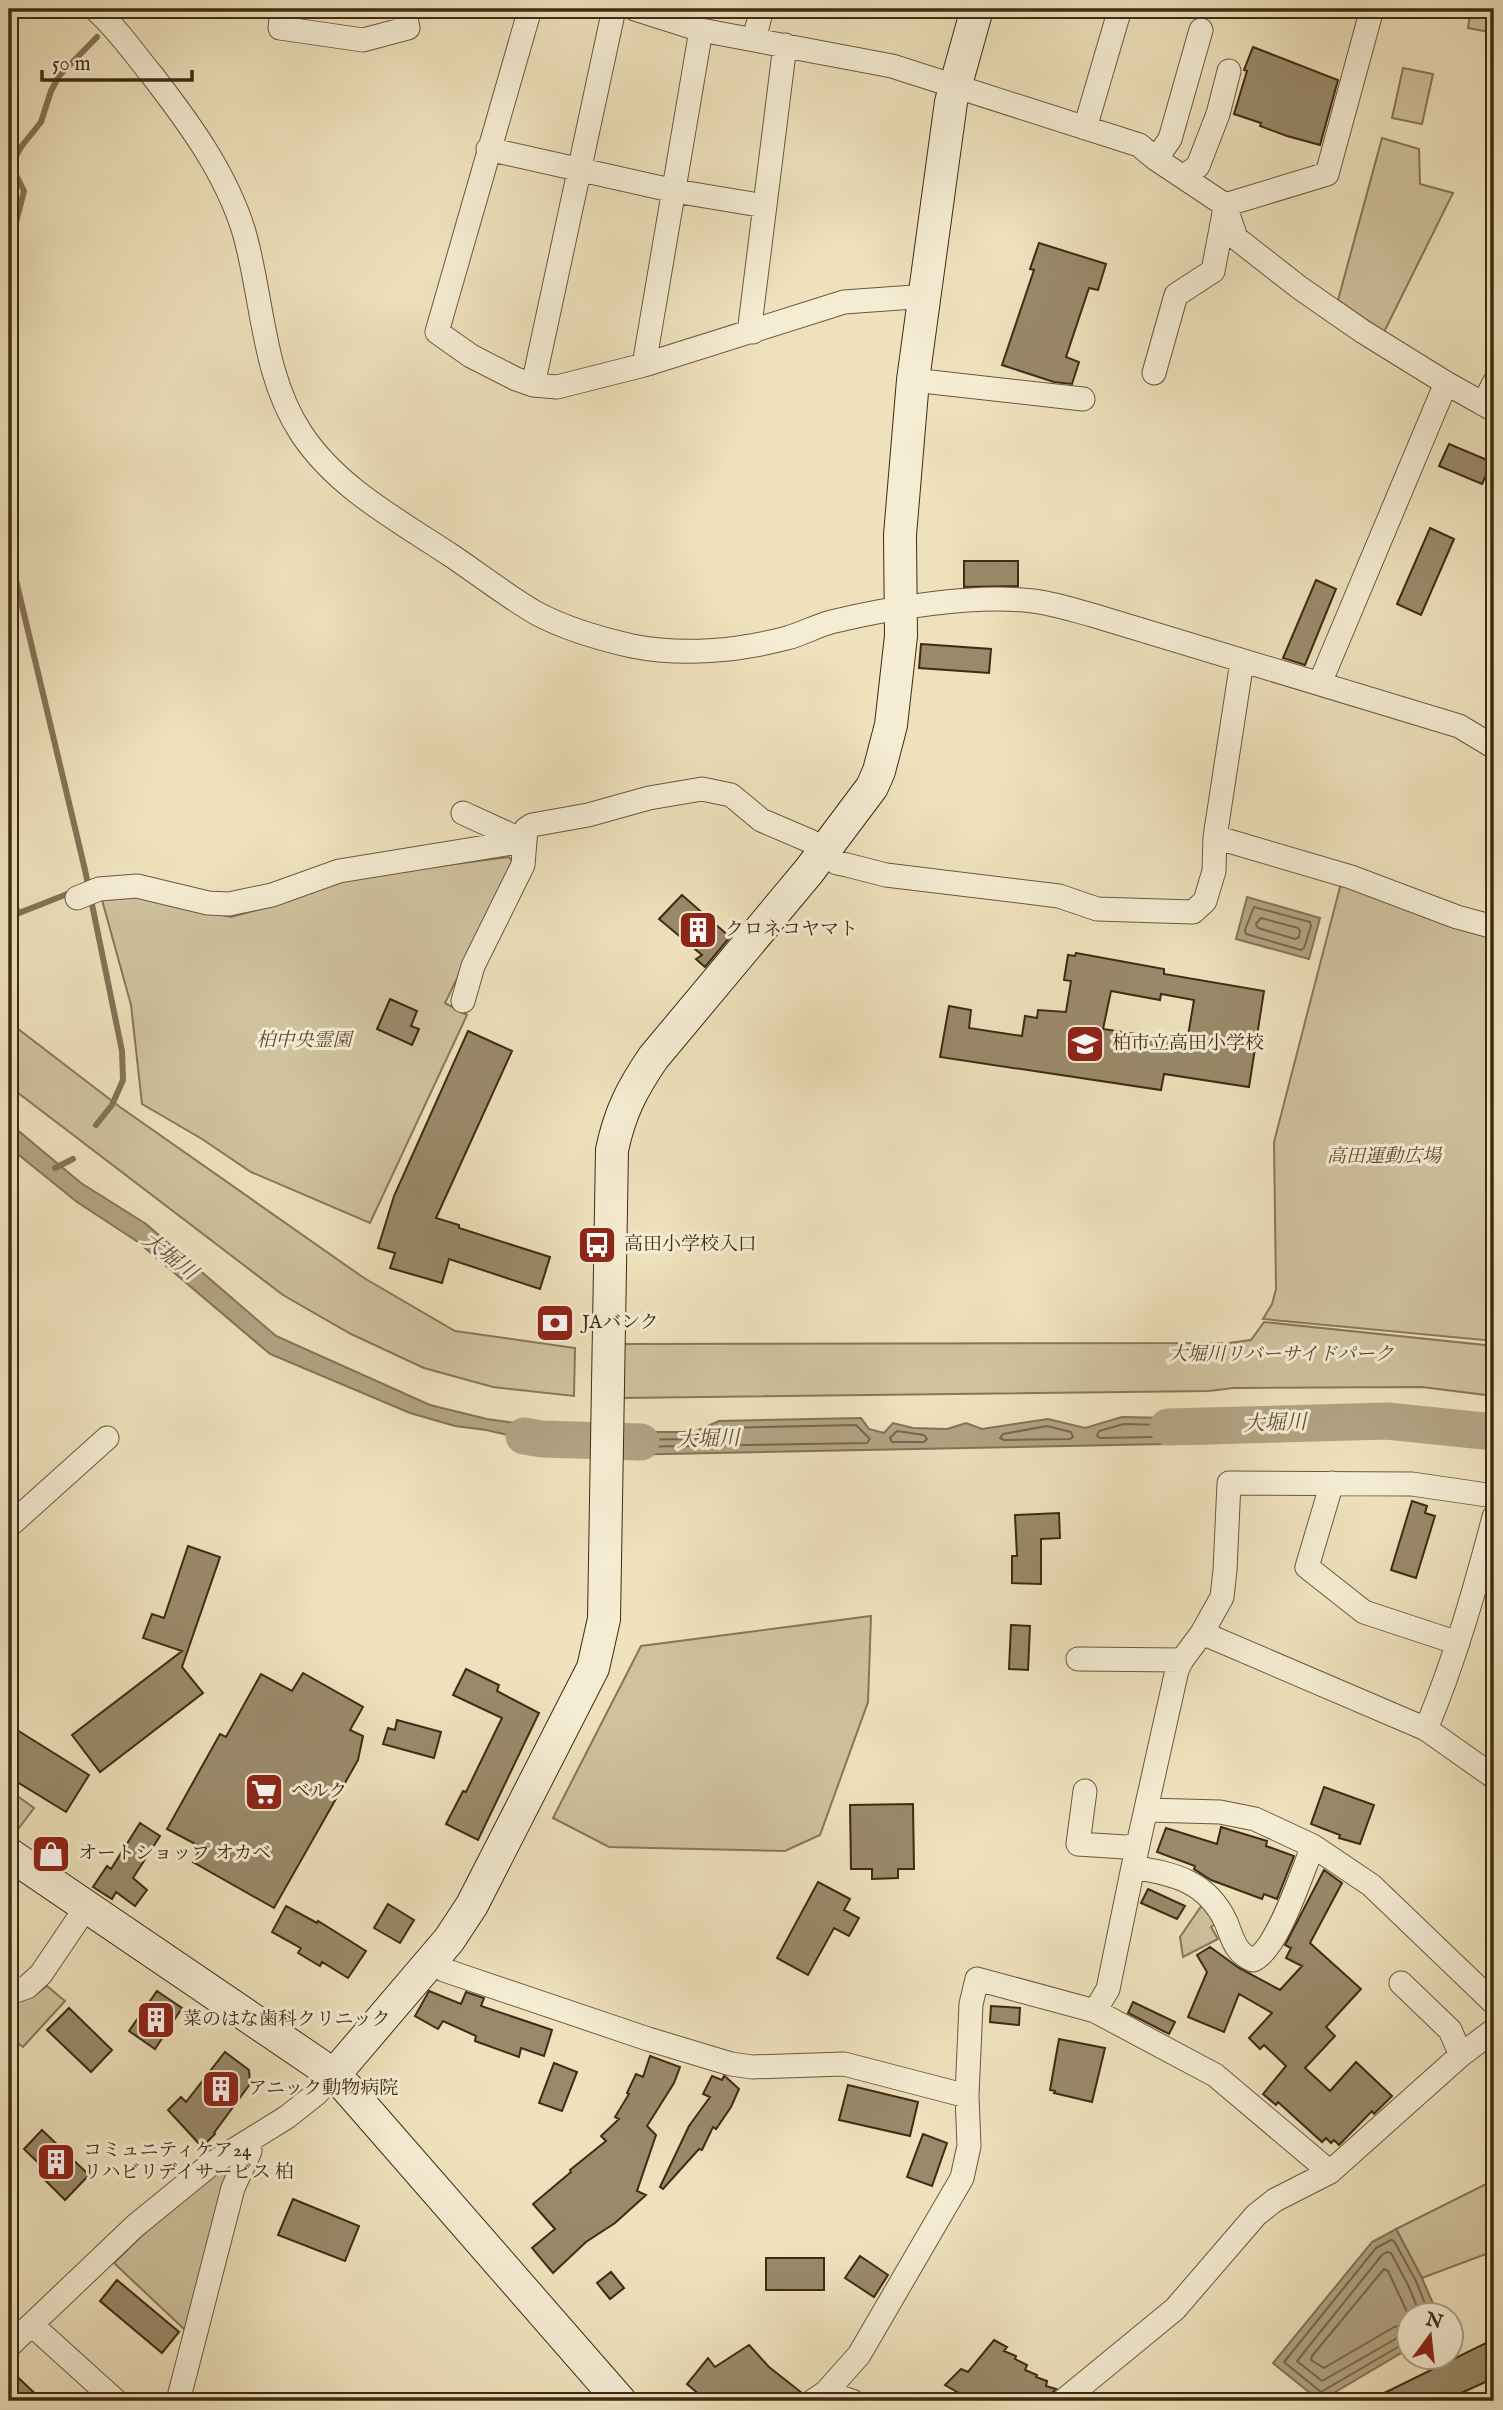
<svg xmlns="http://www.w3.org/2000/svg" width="1503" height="2410" font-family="'IM FELL English','Noto Serif JP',serif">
  <rect width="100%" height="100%" fill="#eee1bc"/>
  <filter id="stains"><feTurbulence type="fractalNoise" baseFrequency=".00286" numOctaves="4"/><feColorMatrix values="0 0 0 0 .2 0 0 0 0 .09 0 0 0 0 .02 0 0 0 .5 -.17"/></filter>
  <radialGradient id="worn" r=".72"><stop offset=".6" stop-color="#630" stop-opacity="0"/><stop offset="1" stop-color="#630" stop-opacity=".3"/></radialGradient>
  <path fill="#d0c29f" stroke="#88765a" stroke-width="2" d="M 1471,9 L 1494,9 L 1494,33 L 1468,28 Z
    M 1403,68 L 1433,74 L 1422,124 L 1392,118 Z
    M 1382,138 L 1419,149 L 1420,184 L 1453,193 L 1384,332 L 1338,300 Z
    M 509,857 L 513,863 L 445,1003 L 467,1015 L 370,1223 L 251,1172 L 202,1139 L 142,1104 L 131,1005 L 102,900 L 140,897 L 231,917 L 275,905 L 345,878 Z
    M 1341,883 L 1494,938 L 1494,1341 L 1263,1319 L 1272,1304 L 1276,1289 L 1274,1142 Z
    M 9,1022 L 120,1107 L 364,1278 L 455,1331 L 575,1348 L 574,1396 L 493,1387 L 424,1368 L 351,1334 L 283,1295 L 9,1086 Z
    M 1264,1322 L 1494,1346 L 1494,1396 L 1422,1387 L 1233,1388 L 1209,1391 L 622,1398 L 623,1344 L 1229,1343 L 1251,1340 Z
    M 871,1616 L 868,1702 L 820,1835 L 785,1851 L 609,1847 L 553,1818 L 641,1646 Z
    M 9,1790 L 34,1808 L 19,1828 L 9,1827 Z
    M 1204,1902 L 1218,1922 L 1211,1927 L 1218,1939 L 1183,1957 L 1180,1937 Z
    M 47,1986 L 65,2001 L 23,2047 L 9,2037 L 9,2002 L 33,1996 Z
    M 239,2162 L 186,2331 L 114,2263 L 184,2194 L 213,2175 Z
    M 1494,2180 L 1494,2251 L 1422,2278 L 1396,2229 Z"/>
  <path fill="#b2a383" stroke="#847357" stroke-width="2" d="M 1247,897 L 1320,918 L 1309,959 L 1236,939 Z
    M 9,1123 L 81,1183 L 146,1224 L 276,1336 L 430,1405 L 487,1419 L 573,1431 L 573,1450 L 486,1430 L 455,1426 L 410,1413 L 270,1354 L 138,1242 L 77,1202 L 9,1147 Z
    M 1122,1417 L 1216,1419 L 1217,1443 L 616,1455 L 617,1432 L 694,1432 L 719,1421 L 861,1418 L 869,1429 L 884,1433 L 893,1423 L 913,1428 L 947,1429 L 966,1423 L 982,1429 L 1048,1419 L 1085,1428 Z
    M 1321,1417 L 1494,1431 L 1494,1445 L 1325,1434 L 1240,1437 L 1239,1419 Z
    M 1396,2229 L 1422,2278 L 1438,2315 L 1408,2316 L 1408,2349 L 1320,2401 L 1273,2363 L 1372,2242 Z"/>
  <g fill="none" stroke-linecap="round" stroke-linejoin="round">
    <path stroke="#78674c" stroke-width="2" d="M 1254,907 L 1310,922 L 1311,926 L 1304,948 L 1301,950 L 1246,934 L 1245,930 Z
      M 1261,918 L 1298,928 L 1300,931 L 1299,937 L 1295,939 L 1258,928 L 1256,924 Z
      M 1124,1424 L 1206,1426 L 1209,1432 L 1206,1436 L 1100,1438 L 1097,1436 L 1099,1431 Z
      M 1047,1426 L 1071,1432 L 1073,1437 L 1070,1439 L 1004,1440 L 1000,1438 L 1003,1434 Z
      M 897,1431 L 924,1435 L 927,1439 L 924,1442 L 892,1442 L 890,1438 Z
      M 624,1447 L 867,1443 L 870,1439 L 856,1425 L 721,1428 L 695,1439 L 625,1440
      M 1408,2324 L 1394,2327 L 1324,2368 L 1311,2360 L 1312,2356 L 1384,2269 L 1388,2271 L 1409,2316
      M 1408,2335 L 1399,2337 L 1322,2381 L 1297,2361 L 1382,2255 L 1387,2252 L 1391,2253 L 1408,2285 L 1421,2316
      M 1408,2344 L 1403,2344 L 1321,2392 L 1284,2362 L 1376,2248 L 1391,2240 L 1394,2241 L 1416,2281 L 1430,2316"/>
    <path stroke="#847357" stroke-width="6" d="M 11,165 L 21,147 L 41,122 L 51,91 L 59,76 L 97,37
      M 9,250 L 24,191 L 10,163
      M 9,551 L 85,870 L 122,1051 L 123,1080 L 112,1105 L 96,1125
      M 9,897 L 19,913 L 75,891
      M 55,1168 L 73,1159"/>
    <path stroke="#b2a383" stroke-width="37" d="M 1168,1427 L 1387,1421 L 1494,1432
      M 524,1436 L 542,1439 L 641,1442"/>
  </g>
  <path fill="#9a8a6b" stroke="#3f2b14" stroke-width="2" fill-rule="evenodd" d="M 1253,47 L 1338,80 L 1320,145 L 1287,136 L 1260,126 L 1261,123 L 1234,114 L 1247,71 L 1244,70 Z
    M 1039,243 L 1106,264 L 1098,290 L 1089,288 L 1066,357 L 1079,362 L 1072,384 L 1054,382 L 1002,365 L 1034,270 L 1030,269 Z
    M 1449,444 L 1492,462 L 1482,484 L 1439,466 Z
    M 1430,528 L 1454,539 L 1421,615 L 1397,604 Z
    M 964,561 L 1018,561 L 1018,586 L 964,587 Z
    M 1316,580 L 1336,589 L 1305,665 L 1283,658 Z
    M 921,644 L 991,649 L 989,673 L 919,668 Z
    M 682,895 L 730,937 L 705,967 L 696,959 L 702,955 L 659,919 Z
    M 1076,953 L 1164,969 L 1164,974 L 1264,991 L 1249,1087 L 1164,1074 L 1161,1090 L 940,1057 L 949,1006 L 971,1010 L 969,1028 L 1022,1036 L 1025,1016 L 1037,1018 L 1038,1010 L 1066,1012 L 1071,981 L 1064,980 L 1068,955 L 1075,956 ZM 1111,991 L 1160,1000 L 1161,994 L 1194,1000 L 1187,1042 L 1103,1029 Z
    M 390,999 L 417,1011 L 411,1026 L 419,1029 L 412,1045 L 377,1029 Z
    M 468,1031 L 512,1051 L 436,1218 L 459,1225 L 459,1228 L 550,1257 L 540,1289 L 449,1259 L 442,1283 L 390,1268 L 395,1253 L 378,1248 L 394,1196 Z
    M 547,1314 L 564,1315 L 562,1332 L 545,1330 Z
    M 1412,1501 L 1427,1506 L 1425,1513 L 1435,1516 L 1416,1578 L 1391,1570 Z
    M 1059,1513 L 1060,1538 L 1041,1539 L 1041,1584 L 1012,1583 L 1012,1556 L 1017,1556 L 1015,1515 Z
    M 188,1546 L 220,1557 L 182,1667 L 203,1693 L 100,1772 L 72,1735 L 182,1651 L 143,1638 L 152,1614 L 164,1618 Z
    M 1011,1625 L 1030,1626 L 1028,1670 L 1009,1669 Z
    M 466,1669 L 499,1685 L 497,1691 L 539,1713 L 478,1840 L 446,1824 L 463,1791 L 466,1792 L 502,1718 L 453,1695 Z
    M 303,1673 L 363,1707 L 350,1730 L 363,1736 L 358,1760 L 274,1908 L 193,1862 L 201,1847 L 167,1829 L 220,1734 L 226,1737 L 261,1674 L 292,1691 Z
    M 397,1720 L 441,1732 L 434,1758 L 383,1744 L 388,1728 L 395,1730 Z
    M 9,1725 L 89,1775 L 66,1812 L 9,1777 Z
    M 1324,1787 L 1374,1805 L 1360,1844 L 1339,1838 L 1340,1835 L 1311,1824 Z
    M 913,1804 L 914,1869 L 898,1869 L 898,1878 L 872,1879 L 872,1869 L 851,1869 L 850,1805 Z
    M 140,1823 L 160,1836 L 133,1878 L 147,1890 L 135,1906 L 116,1892 L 112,1899 L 93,1887 L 107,1866 L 111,1869 Z
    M 1221,1827 L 1267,1841 L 1266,1846 L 1294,1856 L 1277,1899 L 1264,1894 L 1262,1899 L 1211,1880 L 1194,1869 L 1195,1866 L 1157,1852 L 1166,1828 L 1217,1844 Z
    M 49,1838 L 63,1848 L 54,1861 L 40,1852 Z
    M 1324,1870 L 1342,1883 L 1310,1943 L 1361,1989 L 1326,2027 L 1335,2036 L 1305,2068 L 1330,2091 L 1356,2062 L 1392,2096 L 1374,2114 L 1372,2111 L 1339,2145 L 1334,2140 L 1331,2143 L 1326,2138 L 1322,2142 L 1278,2102 L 1276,2105 L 1263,2094 L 1286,2066 L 1264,2045 L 1260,2049 L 1249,2038 L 1272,2013 L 1239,1994 L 1224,2032 L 1188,2017 L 1207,1972 L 1197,1955 L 1210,1947 L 1239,1968 L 1280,1990 L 1302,1966 L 1286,1958 L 1291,1948 L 1285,1945 Z
    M 818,1882 L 850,1899 L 844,1910 L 859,1918 L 849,1936 L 834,1928 L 808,1975 L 777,1958 Z
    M 1148,1889 L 1185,1906 L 1177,1919 L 1141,1903 Z
    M 388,1904 L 414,1920 L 400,1943 L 374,1928 Z
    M 286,1906 L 317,1923 L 318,1921 L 366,1951 L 348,1978 L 322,1962 L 320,1966 L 298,1953 L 301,1948 L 272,1932 Z
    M 157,1991 L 182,2008 L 155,2049 L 129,2031 Z
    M 429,1991 L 461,2004 L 466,1992 L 484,1998 L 481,2006 L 552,2030 L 544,2056 L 521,2048 L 519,2057 L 475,2041 L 476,2036 L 443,2021 L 438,2029 L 415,2016 Z
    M 1133,2002 L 1175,2022 L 1169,2034 L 1128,2013 Z
    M 991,2006 L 1020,2008 L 1019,2025 L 990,2022 Z
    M 69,2008 L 112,2050 L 91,2072 L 47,2030 Z
    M 1059,2039 L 1105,2048 L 1092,2102 L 1054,2093 L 1055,2091 L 1050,2090 Z
    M 225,2052 L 249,2070 L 250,2084 L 214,2133 L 215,2134 L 202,2147 L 168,2110 L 181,2097 L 186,2102 Z
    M 650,2056 L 680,2067 L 674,2083 L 647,2126 L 656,2135 L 637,2191 L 646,2195 L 615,2223 L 586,2242 L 553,2273 L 532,2248 L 555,2229 L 533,2204 L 571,2172 L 570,2170 L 606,2141 L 601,2136 L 619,2119 L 615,2117 L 629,2094 L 627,2093 L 636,2074 L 643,2077 Z
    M 554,2063 L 577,2072 L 562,2111 L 539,2103 Z
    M 712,2076 L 722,2080 L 724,2076 L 727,2078 L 739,2089 L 731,2107 L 716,2129 L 713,2127 L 702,2150 L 699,2149 L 663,2189 L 660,2187 L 689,2126 L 710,2097 L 703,2094 Z
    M 848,2085 L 918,2102 L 910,2136 L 839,2120 Z
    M 42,2130 L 89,2175 L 65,2200 L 45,2180 L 51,2175 L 24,2149 Z
    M 923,2134 L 947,2143 L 932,2186 L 907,2177 Z
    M 293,2199 L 359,2226 L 345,2261 L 278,2235 Z
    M 860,2256 L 888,2275 L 874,2297 L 845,2278 Z
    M 766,2258 L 824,2258 L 824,2290 L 766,2290 Z
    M 611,2272 L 624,2288 L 610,2299 L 597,2283 Z
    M 117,2280 L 179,2332 L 162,2353 L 100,2301 Z
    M 1494,2339 L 1494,2378 L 1444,2401 L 1368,2401 Z
    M 994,2340 L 1007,2347 L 1004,2351 L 1016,2356 L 1015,2359 L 1027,2365 L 1025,2370 L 1037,2375 L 1036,2377 L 1047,2381 L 1046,2386 L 1056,2389 L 1050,2395 L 1049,2401 L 973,2401 L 945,2385 L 961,2369 L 968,2372 Z
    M 749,2345 L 769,2367 L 802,2393 L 799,2401 L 707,2401 L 687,2384 L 708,2358 L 715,2367 Z
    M 9,2369 L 43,2401 L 18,2401 L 9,2393 Z"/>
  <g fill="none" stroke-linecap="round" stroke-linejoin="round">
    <g stroke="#6b583e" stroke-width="25">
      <path id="street" d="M 95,9 C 117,28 133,52 152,75 C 189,123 226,173 244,232 C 263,298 262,374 301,433 C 337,488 398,520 452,556 C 480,575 507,596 536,613 C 564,628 601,639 632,646 C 682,656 738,651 787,638 C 802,634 816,626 831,622 C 888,608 975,594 1033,601 C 1052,603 1073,610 1092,615 L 1459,726 L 1494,747
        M 282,9 L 280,28 L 363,40 L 408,28 L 404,9
        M 530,9 L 437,332 L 471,356 L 516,379 L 533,385 L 557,387 L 644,365 L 844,302 L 914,297 L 924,299
        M 635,9 L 701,30 L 892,66 L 1139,145 L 1156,159 L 1225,205 L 1236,238 L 1300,288 L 1362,331 L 1446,383 L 1494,410
        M 754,39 L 762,9
        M 1085,128 L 1120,9
        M 488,149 L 675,191 L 765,206
        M 1156,159 L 1170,139 L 1201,30
        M 1183,177 L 1198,166 L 1218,114 L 1229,71
        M 1225,205 L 1327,174 L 1372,9
        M 753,332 L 750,325 L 785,45
        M 644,365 L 701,30
        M 1154,373 L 1176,295 L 1213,271 L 1225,208
        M 913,380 L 1083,399
        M 533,385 L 614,9
        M 1483,404 L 1494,383
        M 1320,683 L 1446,383
        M 463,813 L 524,841
        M 1215,837 L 1351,877 L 1457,917 L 1494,927
        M 77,898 L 99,889 L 137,886 L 208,903 L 229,904 L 272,895 L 339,871 L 524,841
        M 463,1001 L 473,966 L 523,865 L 526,829 L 532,825 L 588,815 L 649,798 L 702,789 L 731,795 L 761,820 L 810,841 L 837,863 L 847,865 L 886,875 L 1059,896 L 1097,909 L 1193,912 L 1205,901 L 1214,871 L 1215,837 L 1242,661
        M 1332,1483 L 1307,1567 L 1364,1612 L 1458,1643
        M 9,1526 L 107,1438
        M 1202,1633 L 1426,1729 L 1494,1777
        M 1078,1659 L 1182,1660
        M 1426,1729 C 1455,1660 1475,1589 1494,1517
        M 1085,1791 L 1078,1844 L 1125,1847 L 1138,1845
        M 1147,1810 L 1220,1812 L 1255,1819 L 1313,1846 L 1371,1885 L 1494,2003
        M 1133,1867 C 1174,1874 1207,1881 1226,1922 C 1233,1939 1235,1953 1253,1960 C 1277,1951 1302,1872 1313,1846
        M 431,1960 L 444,1970 L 648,2039 L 731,2064 L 752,2067 L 844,2064 L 967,2096
        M 1401,1983 L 1450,2030 L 1461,2055
        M 9,1993 L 27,1987 L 41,1974 L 87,1906
        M 1095,2011 L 1215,2075 L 1330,2172
        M 32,2325 L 116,2401
        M 9,2346 L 135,2226 L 211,2164 L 287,2117 L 316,2094 L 333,2076
        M 826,2392 L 852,2401
        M 178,2401 L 233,2188 L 250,2151 L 248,2143
        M 813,2401 L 826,2392 L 859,2355 L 962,2178 L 969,2146 L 967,2096 L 971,2004 L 977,1979 L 1095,2011 L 1108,1989 L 1133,1867 L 1177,1670 L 1182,1660 L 1202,1633 L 1222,1597 L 1225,1570 L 1229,1483 L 1412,1484 L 1494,1496
        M 1063,2401 L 1175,2309 L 1256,2215 L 1275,2200 L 1330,2172 L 1461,2055 L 1494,2030"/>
    </g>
    <g stroke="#3f2b14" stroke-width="34">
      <path id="secondary" d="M 9,1854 L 321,2066 L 346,2087 L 620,2401
        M 333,2076 L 449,1940 L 472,1905 L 593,1668 L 604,1619 L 612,1150 C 620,1112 632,1089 653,1058 L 809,871 L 872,787 L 879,771 L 891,725 L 901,636 L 900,535 L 913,380 L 951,102 L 977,9"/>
    </g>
    <use href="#street" stroke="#f4ecd3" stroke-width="23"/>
    <use href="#secondary" stroke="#f4ecd3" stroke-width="32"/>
  </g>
  <defs>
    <g id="building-square" transform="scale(2.0125)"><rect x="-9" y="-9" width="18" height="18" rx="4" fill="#8f2418" stroke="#f4ecd3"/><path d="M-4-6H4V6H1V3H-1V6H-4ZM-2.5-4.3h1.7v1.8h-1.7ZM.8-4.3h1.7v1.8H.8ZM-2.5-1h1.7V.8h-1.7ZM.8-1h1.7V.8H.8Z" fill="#fff"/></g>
    <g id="school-square" transform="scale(2.0125)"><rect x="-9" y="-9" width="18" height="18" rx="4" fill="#8f2418" stroke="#f4ecd3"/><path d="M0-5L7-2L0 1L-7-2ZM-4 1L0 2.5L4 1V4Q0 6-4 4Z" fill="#fff"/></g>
    <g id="bus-square" transform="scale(2.0125)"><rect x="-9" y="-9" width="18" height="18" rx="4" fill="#8f2418" stroke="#f4ecd3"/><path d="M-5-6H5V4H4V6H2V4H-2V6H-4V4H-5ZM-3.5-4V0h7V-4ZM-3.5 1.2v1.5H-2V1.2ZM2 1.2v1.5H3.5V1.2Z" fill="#fff"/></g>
    <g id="bank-square" transform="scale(2.0125)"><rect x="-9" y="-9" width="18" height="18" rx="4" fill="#8f2418" stroke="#f4ecd3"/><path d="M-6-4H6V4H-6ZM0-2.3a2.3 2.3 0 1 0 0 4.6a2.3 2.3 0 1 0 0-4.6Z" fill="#fff"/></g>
    <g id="supermarket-square" transform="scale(2.0125)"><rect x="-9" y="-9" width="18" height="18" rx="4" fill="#8f2418" stroke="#f4ecd3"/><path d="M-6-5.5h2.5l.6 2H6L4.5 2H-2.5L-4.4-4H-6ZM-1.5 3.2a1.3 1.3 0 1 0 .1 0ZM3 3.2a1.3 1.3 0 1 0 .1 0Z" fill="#fff"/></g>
    <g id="shop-square" transform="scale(2.0125)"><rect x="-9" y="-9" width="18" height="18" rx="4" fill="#8f2418" stroke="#f4ecd3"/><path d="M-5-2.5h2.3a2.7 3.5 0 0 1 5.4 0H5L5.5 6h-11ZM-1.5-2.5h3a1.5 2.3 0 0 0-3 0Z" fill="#fff"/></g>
  </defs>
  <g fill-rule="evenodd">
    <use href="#building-square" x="698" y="930"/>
    <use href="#school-square" x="1085" y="1044"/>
    <use href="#bus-square" x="597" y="1245"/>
    <use href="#bank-square" x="555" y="1323"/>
    <use href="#supermarket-square" x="264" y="1792"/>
    <use href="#shop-square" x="51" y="1854"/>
    <use href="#building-square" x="156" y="2020"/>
    <use href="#building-square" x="221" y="2089"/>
    <use href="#building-square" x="56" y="2162"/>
  </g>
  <g text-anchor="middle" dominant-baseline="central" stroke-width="6" stroke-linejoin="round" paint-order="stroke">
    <g font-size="19" fill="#3f2b14" stroke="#f4ecd3" text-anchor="start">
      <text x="725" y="930">クロネコヤマト</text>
      <text x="1112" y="1044">柏市立高田小学校</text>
      <text x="624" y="1245">高田小学校入口</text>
      <text x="582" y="1323">JAバンク</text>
      <text x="291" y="1792">ベルク</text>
      <text x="78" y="1854">オートショップ オカベ</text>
      <text x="183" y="2020">菜のはな歯科クリニック</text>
      <text x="248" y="2089">アニック動物病院</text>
      <text x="83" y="2151">コミュニティケア24<tspan x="83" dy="22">リハビリデイサービス 柏</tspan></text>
    </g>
    <g font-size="19" font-style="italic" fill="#5c4930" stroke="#f4ecd3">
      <text x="304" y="1041">柏中央霊園</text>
      <text x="1384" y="1157">高田運動広場</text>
      <text x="1281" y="1355">大堀川リバーサイドパーク</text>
    </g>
    <g font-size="21" font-style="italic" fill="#624f35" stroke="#f4ecd3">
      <text transform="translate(169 1257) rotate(38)">大堀川</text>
      <text transform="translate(1275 1424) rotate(-2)">大堀川</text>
      <text transform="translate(708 1440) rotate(-2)">大堀川</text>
    </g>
  </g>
  <rect width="1503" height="2410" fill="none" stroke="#eee1bc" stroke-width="35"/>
  <rect x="10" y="10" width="1482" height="2389" fill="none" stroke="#3f2b14" stroke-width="3.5"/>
  <rect x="18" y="18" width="1468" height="2375" fill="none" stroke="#3f2b14" stroke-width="2"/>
  <g transform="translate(1430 2336) rotate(15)"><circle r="33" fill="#f4ecd3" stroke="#ac9f87" stroke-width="2"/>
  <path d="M0-5L12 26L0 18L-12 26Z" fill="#8f2418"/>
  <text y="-10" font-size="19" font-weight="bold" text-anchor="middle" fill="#3f2b14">N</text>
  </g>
  <path d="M42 70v10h150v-10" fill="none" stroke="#3f2b14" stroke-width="3.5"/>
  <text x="52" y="70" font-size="21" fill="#3f2b14" stroke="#f4ecd3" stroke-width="5" paint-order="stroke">50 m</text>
  <rect width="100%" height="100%" filter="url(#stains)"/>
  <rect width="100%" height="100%" fill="url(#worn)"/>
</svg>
